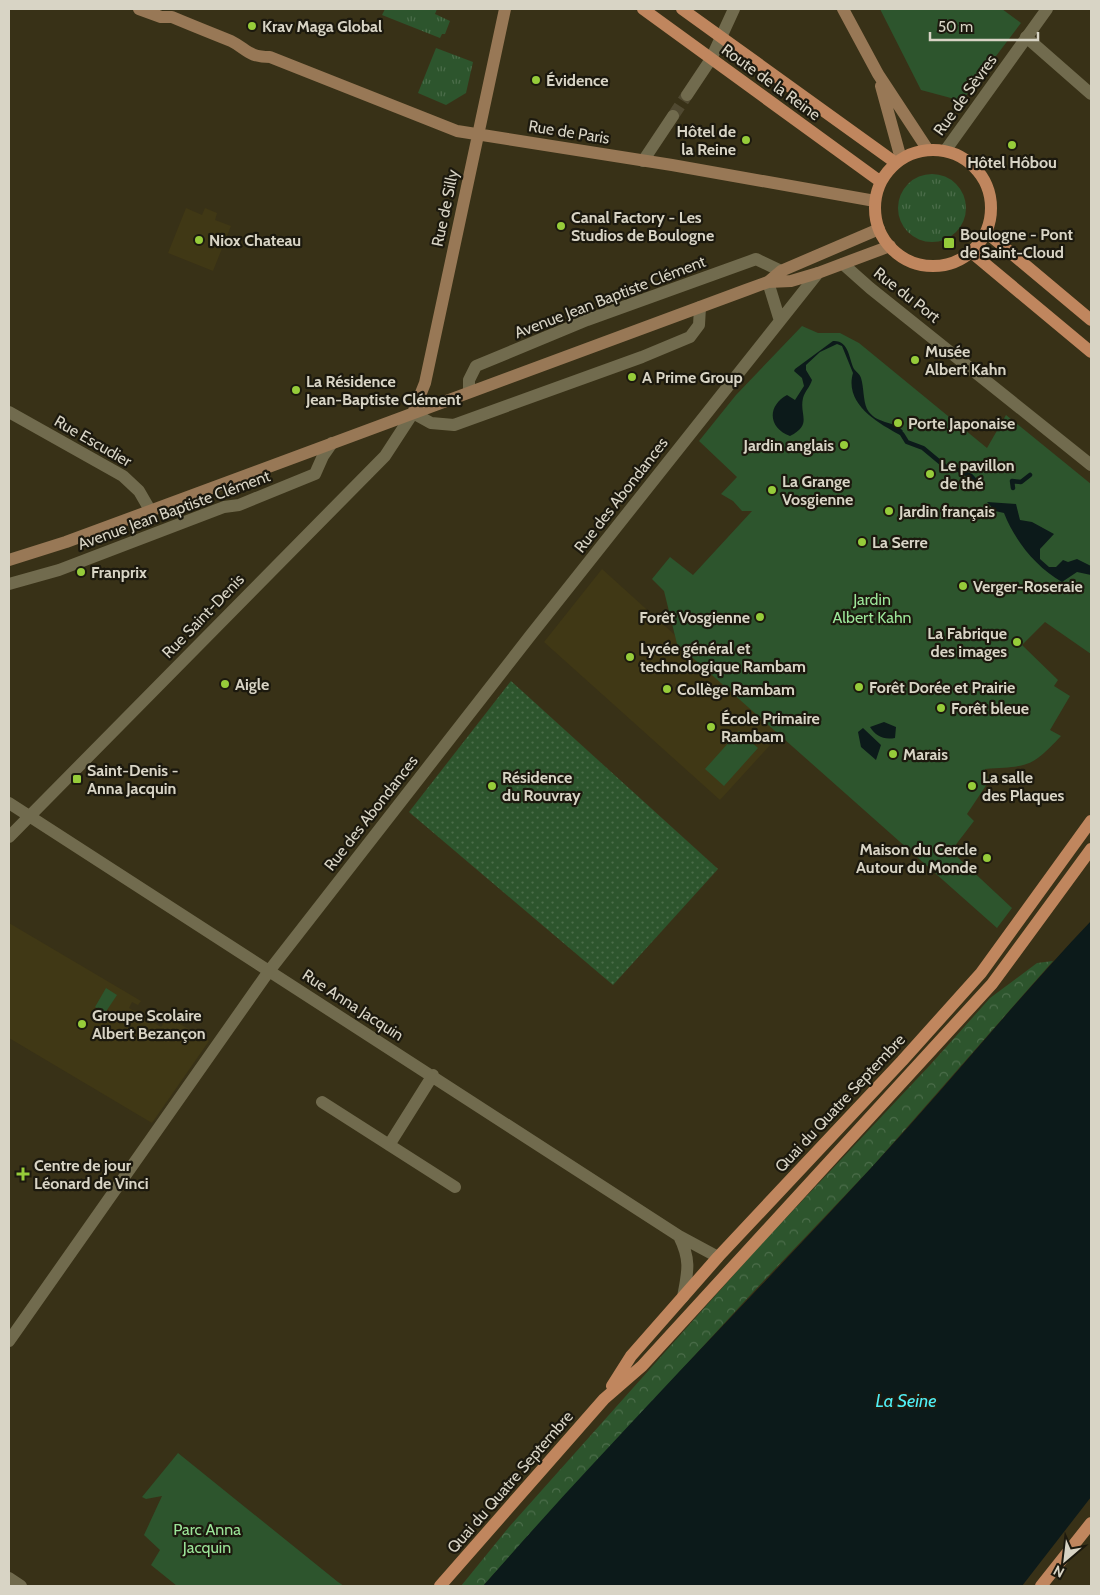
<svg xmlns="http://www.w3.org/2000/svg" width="1100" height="1595" font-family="Cabin,sans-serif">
  <defs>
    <pattern id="grass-tufts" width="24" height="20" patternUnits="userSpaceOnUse" patternTransform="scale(1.25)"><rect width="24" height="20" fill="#2d552d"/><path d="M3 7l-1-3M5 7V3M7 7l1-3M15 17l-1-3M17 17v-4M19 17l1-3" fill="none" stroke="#4b6d4a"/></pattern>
    <pattern id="forest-crowns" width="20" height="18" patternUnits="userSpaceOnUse" patternTransform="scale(1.25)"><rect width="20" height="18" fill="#2d552d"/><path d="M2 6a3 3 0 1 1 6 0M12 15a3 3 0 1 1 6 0" fill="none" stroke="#4b6d4a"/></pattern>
    <pattern id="garden-dots" width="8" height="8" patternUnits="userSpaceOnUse" patternTransform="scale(1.25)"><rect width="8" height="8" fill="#2d552d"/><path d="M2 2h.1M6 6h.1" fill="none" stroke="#4b6d4a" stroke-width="1.8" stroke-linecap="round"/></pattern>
  </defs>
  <rect width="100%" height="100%" fill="#383117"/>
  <path fill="#403815" d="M 186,208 L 202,215 L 205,208 L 217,213 L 215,220 L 231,226 L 213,271 L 168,253 Z
    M 602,569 L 782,732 L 720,800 L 544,642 Z
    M 9,923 L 141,1001 L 138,1005 L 132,1002 L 129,1008 L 161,1027 L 168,1017 L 209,1041 L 152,1123 L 9,1038 Z"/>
  <path fill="url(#grass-tufts)" d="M 385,9 L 437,9 L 435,14 L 450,21 L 445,34 L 442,34 L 440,38 L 382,15 Z
    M 436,48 L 473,62 L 466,93 L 446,105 L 418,93 Z
    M898 208a34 34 0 1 1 68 0a34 34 0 1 1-68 0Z"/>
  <path fill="url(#forest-crowns)" d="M 1053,961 L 872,1167 L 753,1292 L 483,1586 L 461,1586 L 509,1527 L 756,1250 L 931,1064 L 990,998 L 1037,963 Z"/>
  <path fill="#2d552d" d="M 880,9 L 1002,9 L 1021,23 L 962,101 L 921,90 Z
    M 802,326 L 818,333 L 840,333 L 859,343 L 987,448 L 1006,415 L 1091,484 L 1091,654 L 1045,622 L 1022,645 L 1058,680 L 1054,686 L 1070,696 L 1050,730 L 1061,736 C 1030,769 1028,766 985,769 L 989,781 L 967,814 L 974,821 L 951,851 L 1012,908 L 997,928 L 677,644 L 664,591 L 652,579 L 670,557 L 693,575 L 752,511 L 742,511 L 733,501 L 721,494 L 737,477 L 699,441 L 736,395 Z
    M 739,731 L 758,748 L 724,786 L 705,769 Z
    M 106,988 L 117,995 L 105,1013 L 95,1007 Z
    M 178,1453 L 338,1582 L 344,1586 L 177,1586 L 151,1565 L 160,1550 L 144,1535 L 162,1496 L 146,1499 L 142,1497 Z"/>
  <path fill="url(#garden-dots)" d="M 511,681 L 718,869 L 613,985 L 409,812 Z"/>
  <path fill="#0c1a1a" d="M 833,341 C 849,340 849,359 854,369 C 857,373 860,374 861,378 C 864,388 863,400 867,409 C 876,425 894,420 903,431 L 900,435 C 878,423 844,404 853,373 L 842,346 L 837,344 L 820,352 L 806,365 L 806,370 L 812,380 C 810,387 805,391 803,398 C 799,416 813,424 790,436 C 768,428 767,406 787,395 L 795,400 L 804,386 L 802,378 L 794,371 L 795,369 Z
    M 987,502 L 1016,504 L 1020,520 L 1032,522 L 1054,534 L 1040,549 L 1040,559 L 1049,567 L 1056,567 L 1063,560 L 1068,562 L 1077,559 L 1091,566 L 1091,575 L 1077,572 L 1062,582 C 1036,567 1015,541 1004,513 L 995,511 Z
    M 884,722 L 896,727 L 895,738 C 883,740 876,736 870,727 Z
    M 863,728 L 881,745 L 876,760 L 861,747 L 858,732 Z
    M 1091,921 L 1091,1497 L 1022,1586 L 483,1586 C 608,1443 742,1308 871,1168 C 946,1087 1015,1001 1091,921 Z"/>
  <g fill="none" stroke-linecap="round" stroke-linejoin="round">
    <path stroke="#0c1a1a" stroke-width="4.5" d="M 902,434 L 907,442 L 923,448 L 947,468 L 954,468 L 971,476 L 981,487
      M 1013,488 L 1012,481 L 1021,482 L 1030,475"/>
    <path stroke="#504931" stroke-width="12" stroke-dasharray="12 6" stroke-linecap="butt" d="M 673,116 L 687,95"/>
    <path stroke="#716b4e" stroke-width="12" d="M 1026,37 L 1091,94
      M 687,95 L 711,59 L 734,9
      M 643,161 L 673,116
      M 843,264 L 870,288 L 1091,465
      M 768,282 L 780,321
      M 469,392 L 469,380 L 476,366 L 587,320 L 756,259 L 781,271
      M 9,412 L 123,476 L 139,491 L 150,510
      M 9,584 L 59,570 L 224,507 L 239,505 L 315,474 L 323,456 L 332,443
      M 9,803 L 679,1236 L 718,1257
      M 9,837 L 385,456 L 413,413 L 431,423 L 454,425 L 642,357 L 690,337 L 699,325 L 700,307
      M 322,1102 L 455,1187
      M 389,1145 L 433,1075
      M 679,1236 C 691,1260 688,1271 683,1297
      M 9,1341 L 269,971 L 530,636 L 818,273
      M 9,1578 L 21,1586"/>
    <path stroke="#716b4e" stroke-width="12" d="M 945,151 L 1047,9"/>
    <path stroke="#987856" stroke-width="12" d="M 139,9 L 161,17 L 172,17 C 191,25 211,33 231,41 C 247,49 248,57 270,57 L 457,131 L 672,165 L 875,201
      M 843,9 L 878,74 L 928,150
      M 881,86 L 901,159
      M 768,282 L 781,271 L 879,229
      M 413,413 L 425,383 L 505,9
      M 9,560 L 66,542 L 746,290 L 768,282 L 791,281 L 818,273 L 890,246"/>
    <path stroke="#c0865e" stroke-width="12" d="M 643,9 L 881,182
      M 682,9 L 896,163
      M875 208a58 58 0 1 1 116 0a58 58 0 1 1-116 0Z
      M 986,232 L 1091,320
      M 971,252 L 1091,352
      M 612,1386 L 631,1356 L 718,1257 L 902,1061 L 981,973 L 1091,821
      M 440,1586 L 604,1399 L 642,1366 L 992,984 L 1091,849
      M 1041,1586 L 1091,1523"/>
  </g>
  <g fill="#96cc3a" stroke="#1c190e" stroke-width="2">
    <circle cx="252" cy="26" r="5"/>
    <circle cx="536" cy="80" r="5"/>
    <circle cx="746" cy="140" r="5"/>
    <circle cx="1012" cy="145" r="5"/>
    <circle cx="561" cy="226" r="5"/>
    <circle cx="199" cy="240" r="5"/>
    <rect x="943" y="237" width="12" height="12" rx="2.5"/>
    <circle cx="915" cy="360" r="5"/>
    <circle cx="632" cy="377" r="5"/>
    <circle cx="296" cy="390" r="5"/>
    <circle cx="898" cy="423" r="5"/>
    <circle cx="844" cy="445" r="5"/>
    <circle cx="930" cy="474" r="5"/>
    <circle cx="772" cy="490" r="5"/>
    <circle cx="889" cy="511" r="5"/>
    <circle cx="862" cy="542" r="5"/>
    <circle cx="81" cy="572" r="5"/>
    <circle cx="963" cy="586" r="5"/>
    <circle cx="760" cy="617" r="5"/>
    <circle cx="1017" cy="642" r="5"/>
    <circle cx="630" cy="657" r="5"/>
    <circle cx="225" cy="684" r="5"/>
    <circle cx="859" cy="687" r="5"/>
    <circle cx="667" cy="689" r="5"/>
    <circle cx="941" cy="708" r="5"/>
    <circle cx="711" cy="727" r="5"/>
    <circle cx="893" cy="754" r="5"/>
    <rect x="72" y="774" width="10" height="10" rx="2.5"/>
    <circle cx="492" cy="786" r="5"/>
    <circle cx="972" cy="786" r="5"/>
    <circle cx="987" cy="858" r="5"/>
    <circle cx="82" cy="1024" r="5"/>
    <path d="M20.5 1166.5h5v5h5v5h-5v5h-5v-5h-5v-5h5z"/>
  </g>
  <g text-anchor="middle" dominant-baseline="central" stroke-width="4.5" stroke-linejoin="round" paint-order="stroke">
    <g font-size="16" font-weight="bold" fill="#d8d4c5" stroke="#1c190e" text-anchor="start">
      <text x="262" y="26">Krav Maga Global</text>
      <text x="546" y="80">Évidence</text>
      <text x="736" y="131" text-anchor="end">Hôtel de<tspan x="736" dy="18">la Reine</tspan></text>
      <text x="1012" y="162" text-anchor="middle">Hôtel Hôbou</text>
      <text x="571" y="217">Canal Factory - Les<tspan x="571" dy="18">Studios de Boulogne</tspan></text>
      <text x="960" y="234">Boulogne - Pont<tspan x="960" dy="18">de Saint-Cloud</tspan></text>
      <text x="209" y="240">Niox Chateau</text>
      <text x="925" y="351">Musée<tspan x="925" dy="18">Albert Kahn</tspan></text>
      <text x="642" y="377">A Prime Group</text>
      <text x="306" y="381">La Résidence<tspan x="306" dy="18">Jean-Baptiste Clément</tspan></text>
      <text x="908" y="423">Porte Japonaise</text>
      <text x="834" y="445" text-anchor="end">Jardin anglais</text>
      <text x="940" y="465">Le pavillon<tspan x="940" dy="18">de thé</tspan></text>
      <text x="782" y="481">La Grange<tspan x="782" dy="18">Vosgienne</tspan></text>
      <text x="899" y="511">Jardin français</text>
      <text x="872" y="542">La Serre</text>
      <text x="91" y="572">Franprix</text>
      <text x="973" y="586">Verger-Roseraie</text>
      <text x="750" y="617" text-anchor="end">Forêt Vosgienne</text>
      <text x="1007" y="633" text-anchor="end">La Fabrique<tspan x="1007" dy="18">des images</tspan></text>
      <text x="640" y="648">Lycée général et<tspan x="640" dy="18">technologique Rambam</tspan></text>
      <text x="235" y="684">Aigle</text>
      <text x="869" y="687">Forêt Dorée et Prairie</text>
      <text x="677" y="689">Collège Rambam</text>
      <text x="951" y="708">Forêt bleue</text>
      <text x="721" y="718">École Primaire<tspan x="721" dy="18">Rambam</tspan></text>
      <text x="903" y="754">Marais</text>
      <text x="87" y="770">Saint-Denis -<tspan x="87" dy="18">Anna Jacquin</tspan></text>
      <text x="502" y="777">Résidence<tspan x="502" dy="18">du Rouvray</tspan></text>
      <text x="982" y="777">La salle<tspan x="982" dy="18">des Plaques</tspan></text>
      <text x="977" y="849" text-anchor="end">Maison du Cercle<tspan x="977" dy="18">Autour du Monde</tspan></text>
      <text x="92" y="1015">Groupe Scolaire<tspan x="92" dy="18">Albert Bezançon</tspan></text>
      <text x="34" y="1165">Centre de jour<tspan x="34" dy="18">Léonard de Vinci</tspan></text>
    </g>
    <g font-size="16" fill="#d8d4c5" stroke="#1c190e">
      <text transform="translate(771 82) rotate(36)">Route de la Reine</text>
      <text transform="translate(965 95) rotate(-54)">Rue de Sèvres</text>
      <text transform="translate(569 132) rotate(9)">Rue de Paris</text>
      <text transform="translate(445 208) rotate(-78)">Rue de Silly</text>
      <text transform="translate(907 295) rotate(38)">Rue du Port</text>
      <text transform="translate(610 297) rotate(-21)">Avenue Jean Baptiste Clément</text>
      <text transform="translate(93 441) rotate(30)">Rue Escudier</text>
      <text transform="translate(621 495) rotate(-52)">Rue des Abondances</text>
      <text transform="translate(174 510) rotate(-20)">Avenue Jean Baptiste Clément</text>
      <text transform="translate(203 616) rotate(-46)">Rue Saint-Denis</text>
      <text transform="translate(371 813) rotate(-52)">Rue des Abondances</text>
      <text transform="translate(353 1005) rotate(33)">Rue Anna Jacquin</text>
      <text transform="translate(840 1103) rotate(-47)">Quai du Quatre Septembre</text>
      <text transform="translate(510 1482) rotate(-49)">Quai du Quatre Septembre</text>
    </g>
    <g font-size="16" fill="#9ce699" stroke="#1c190e">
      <text x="872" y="599">Jardin<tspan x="872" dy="18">Albert Kahn</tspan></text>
      <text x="207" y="1529">Parc Anna<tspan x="207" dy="18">Jacquin</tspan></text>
    </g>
    <g font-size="18" font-style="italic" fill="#50eef3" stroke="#1c190e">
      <text x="906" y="1401">La Seine</text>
    </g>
  </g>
  <rect width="1100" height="1595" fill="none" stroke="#d8d4c5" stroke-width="20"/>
  <g transform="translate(1065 1560) rotate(208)" stroke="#1c190e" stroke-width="4" paint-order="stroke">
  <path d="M0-4L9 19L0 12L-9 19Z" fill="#d8d4c5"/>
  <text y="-8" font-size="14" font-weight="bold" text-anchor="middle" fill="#d8d4c5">N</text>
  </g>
  <path d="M930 32v8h108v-8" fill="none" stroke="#d8d4c5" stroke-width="2.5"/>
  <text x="938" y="32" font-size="15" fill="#d8d4c5" stroke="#1c190e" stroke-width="4" paint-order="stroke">50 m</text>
</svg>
